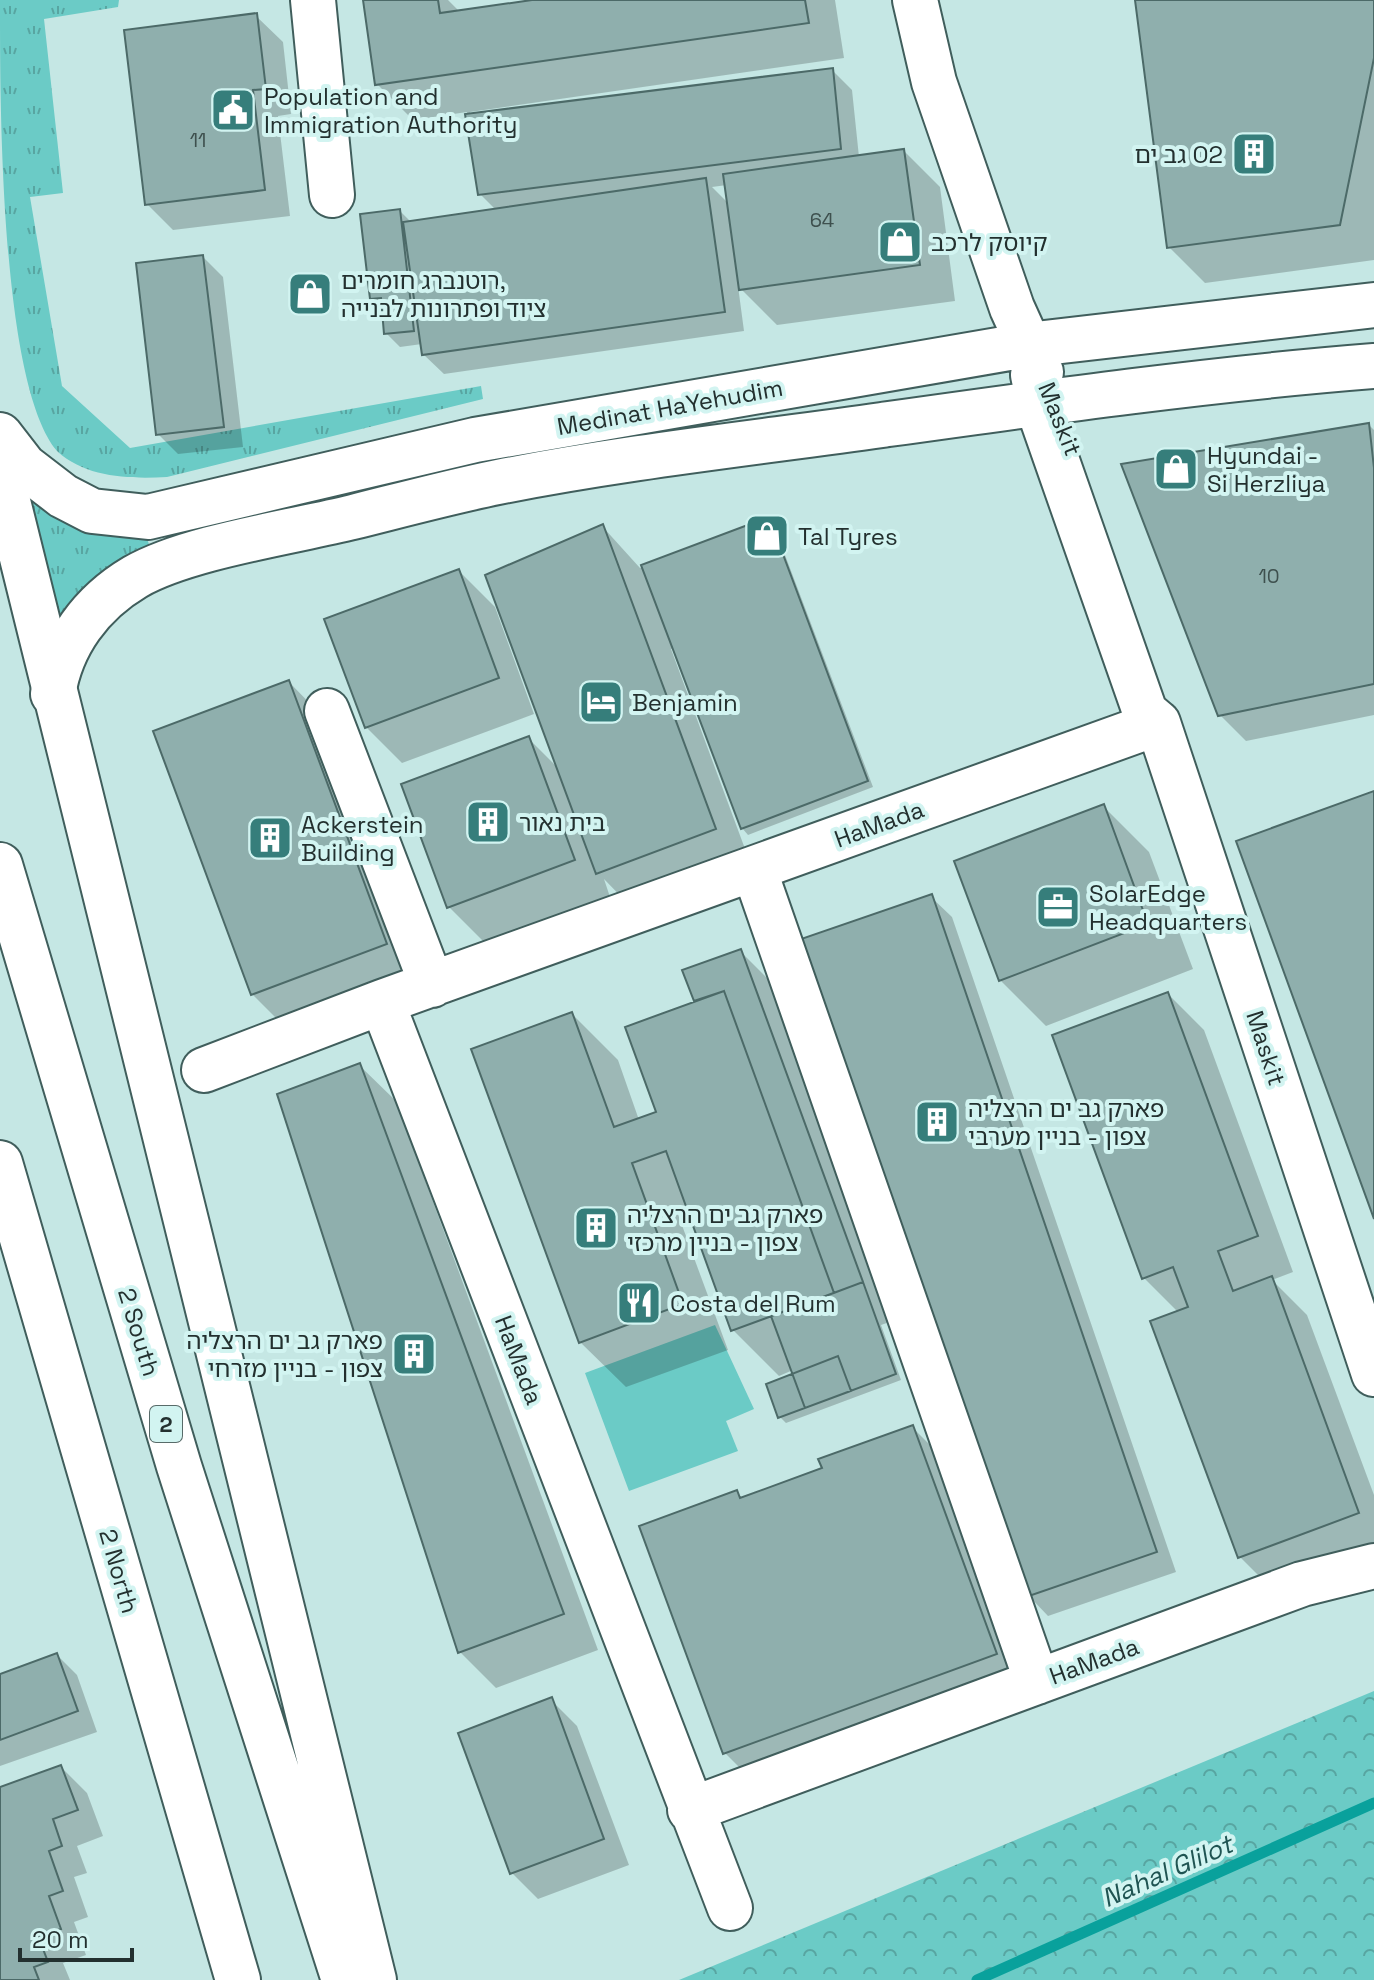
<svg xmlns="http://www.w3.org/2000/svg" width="1374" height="1980" font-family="'Space Grotesk','Noto Sans Hebrew',sans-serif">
  <defs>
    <pattern id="grass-tufts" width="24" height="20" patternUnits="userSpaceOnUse" patternTransform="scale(2)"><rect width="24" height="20" fill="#6bcbc6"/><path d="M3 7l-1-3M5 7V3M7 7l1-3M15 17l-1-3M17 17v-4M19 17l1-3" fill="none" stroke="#58a5a1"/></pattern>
    <pattern id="forest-crowns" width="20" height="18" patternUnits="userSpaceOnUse" patternTransform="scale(2)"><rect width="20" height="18" fill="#6bcbc6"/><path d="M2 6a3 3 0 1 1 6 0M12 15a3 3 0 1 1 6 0" fill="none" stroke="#58a5a1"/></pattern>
  </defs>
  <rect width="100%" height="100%" fill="#c5e7e4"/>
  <path fill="url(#grass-tufts)" d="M 0,0 L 119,0 L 118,7 L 44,19 L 63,193 L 30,197 L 62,386 L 130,448 L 481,386 L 483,399 L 167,477 C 130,479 86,478 57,451 C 0,383 0,102 0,0 Z
    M 14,473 L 144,530 L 151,550 L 61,627 Z"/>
  <path fill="url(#forest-crowns)" d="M 1374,1691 L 1374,1980 L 679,1980 Z"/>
  <path fill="#6bcbc6" d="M 715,1325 L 754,1409 L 726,1421 L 738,1451 L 629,1491 L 585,1373 Z"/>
  <path fill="#0003" fill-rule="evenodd" d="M 365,0 L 448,0 L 460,12 L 546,0 L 835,0 L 844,58 L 470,112 L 471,115 L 832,70 L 852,90 L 859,157 L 904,151 L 940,187 L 955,301 L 777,325 L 738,286 L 744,331 L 444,374 L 423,354 L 422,344 L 400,347 L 386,333 L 384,310 L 372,298 L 400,211 L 411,222 L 496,210 L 480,194 L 467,112 L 413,120 L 377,84 ZM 727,185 L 729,204 L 712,187 Z
    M 1138,0 L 1374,0 L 1374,260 L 1205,283 L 1169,247 Z
    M 256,16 L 283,42 L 291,114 L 278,116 L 290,216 L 173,230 L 147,204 Z
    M 203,257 L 223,277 L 243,447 L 178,454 L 158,434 Z
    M 1369,425 L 1374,430 L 1374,715 L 1246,741 L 1219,714 Z
    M 768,520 L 774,526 L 873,787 L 748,835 L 742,828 L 674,648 L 671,649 L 751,865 L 633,909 L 604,879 L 610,897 L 485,943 L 449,907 L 529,739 L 559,769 L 602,526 L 640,568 Z
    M 459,571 L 495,607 L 534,714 L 402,763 L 366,727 Z
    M 289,682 L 325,719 L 421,980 L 288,1030 L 252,994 Z
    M 1103,806 L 1149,852 L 1193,969 L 1046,1026 L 1000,980 Z
    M 931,897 L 952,917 L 1176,1572 L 1048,1616 L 1028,1595 Z
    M 740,951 L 776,987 L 898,1319 L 881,1325 L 901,1380 L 786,1423 L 780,1417 L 795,1375 L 793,1370 L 779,1376 L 733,1330 L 687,1205 L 676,1209 L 728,1350 L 626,1387 L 580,1342 L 572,1014 L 618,1060 L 639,1120 L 658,1113 L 695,1000 Z
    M 1168,994 L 1204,1030 L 1293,1272 L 1272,1280 L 1307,1315 L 1374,1495 L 1374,1557 L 1276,1593 L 1240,1557 L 1179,1313 L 1144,1278 Z
    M 359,1065 L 396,1101 L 598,1650 L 496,1688 L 460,1652 Z
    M 912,1427 L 932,1447 L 1016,1674 L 745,1773 L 725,1753 L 737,1492 L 743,1499 L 824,1469 Z
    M 57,1655 L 77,1675 L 97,1732 L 0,1766 L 0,1676 Z
    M 551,1700 L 577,1726 L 629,1865 L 538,1899 L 512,1873 Z
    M 61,1767 L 87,1793 L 103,1836 L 77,1846 L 87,1873 L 74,1877 L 88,1917 L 74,1922 L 86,1955 L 63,1963 L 70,1980 L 0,1980 L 0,1789 Z"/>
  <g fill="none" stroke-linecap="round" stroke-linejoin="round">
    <path stroke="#09a19c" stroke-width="11" d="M 977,1980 L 1374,1803"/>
  </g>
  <path fill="#8fafad" stroke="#4c6a68" stroke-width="2" d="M 363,0 L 438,0 L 440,13 L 532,0 L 805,0 L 809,23 L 375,85 Z
    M 1135,0 L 1374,0 L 1374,58 L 1340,225 L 1167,248 Z
    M 257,13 L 266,89 L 253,90 L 265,190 L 145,205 L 124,30 Z
    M 833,68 L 841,149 L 478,195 L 465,114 Z
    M 904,149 L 920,265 L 739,290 L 723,174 Z
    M 706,178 L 725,312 L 422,355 L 403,222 Z
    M 400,209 L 414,331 L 384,334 L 381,298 L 370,299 L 360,214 Z
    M 203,255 L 224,427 L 156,435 L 136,263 Z
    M 1369,423 L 1374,468 L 1374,684 L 1218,716 L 1121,464 Z
    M 769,517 L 868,781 L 741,829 L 641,565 Z
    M 603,524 L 716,829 L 596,874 L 485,575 Z
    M 459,569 L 499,678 L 365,728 L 324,619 Z
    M 289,680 L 387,944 L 251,995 L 153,731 Z
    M 529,736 L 575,860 L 447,908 L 401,784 Z
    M 1374,791 L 1374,1219 L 1236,841 Z
    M 1374,791 L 1374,1219 L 1236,841 Z
    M 1104,804 L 1148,924 L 999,981 L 954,861 Z
    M 932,894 L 1157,1552 L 1026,1597 L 801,939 Z
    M 741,949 L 863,1282 L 834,1293 L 724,991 L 694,1001 L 682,970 Z
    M 724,991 L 834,1293 L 731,1331 L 666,1151 L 632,1163 L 683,1304 L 579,1343 L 471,1049 L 572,1012 L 614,1127 L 656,1112 L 625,1027 Z
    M 1168,992 L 1258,1236 L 1218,1251 L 1233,1291 L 1272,1276 L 1359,1513 L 1238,1558 L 1150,1321 L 1188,1307 L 1173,1267 L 1142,1279 L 1052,1035 Z
    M 360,1063 L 564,1614 L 458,1653 L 277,1094 Z
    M 863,1282 L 896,1374 L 805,1408 L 771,1316 Z
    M 838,1356 L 851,1391 L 778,1418 L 766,1384 Z
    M 913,1425 L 997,1654 L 723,1754 L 639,1526 L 737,1490 L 740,1498 L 822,1468 L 818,1459 Z
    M 57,1653 L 78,1711 L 0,1740 L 0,1674 Z
    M 552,1697 L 604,1839 L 510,1874 L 458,1733 Z
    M 61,1765 L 78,1810 L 53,1819 L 62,1846 L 49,1851 L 63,1891 L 49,1896 L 61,1929 L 38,1936 L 48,1962 L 34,1967 L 39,1980 L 0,1980 L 0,1787 Z"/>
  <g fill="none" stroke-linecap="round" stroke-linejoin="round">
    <g stroke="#405e5c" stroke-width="48">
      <path id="minor" d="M 313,0 L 332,195
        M 915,0 L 934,82 L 1012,308 L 1041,372
        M 1033,375 L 1043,421 L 1145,712 L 1158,723 L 1374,1374
        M 0,435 L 24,466 L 63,496 L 92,511 L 148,517 L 475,440 L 1027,345 L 1374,305
        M 53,694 C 61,644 91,603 135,577 C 187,547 292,532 353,517 C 401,505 449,492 498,482 C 624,457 754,443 882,425 C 1046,402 1209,379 1374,366
        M 327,711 L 432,985
        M 754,869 L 1037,1682
        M 382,1002 L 730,1908
        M 204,1070 L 382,1002 L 1158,723
        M 690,1810 L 1302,1584 L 1374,1566"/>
    </g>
    <g stroke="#405e5c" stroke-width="48">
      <path id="highway" d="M 0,469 L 374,1980
        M 0,865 L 179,1466 L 344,1980
        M 0,1163 L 238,1980"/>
    </g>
    <use href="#minor" stroke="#fff" stroke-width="44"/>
    <use href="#highway" stroke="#fff" stroke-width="44"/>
  </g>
  <defs>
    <g id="civic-square" transform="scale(2.3)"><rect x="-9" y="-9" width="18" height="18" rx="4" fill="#367e7b" stroke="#d2f4f1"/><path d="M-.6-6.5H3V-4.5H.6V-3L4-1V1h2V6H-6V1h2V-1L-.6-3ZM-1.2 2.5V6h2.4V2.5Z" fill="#fff"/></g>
    <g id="building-square" transform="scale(2.3)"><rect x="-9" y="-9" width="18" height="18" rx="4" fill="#367e7b" stroke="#d2f4f1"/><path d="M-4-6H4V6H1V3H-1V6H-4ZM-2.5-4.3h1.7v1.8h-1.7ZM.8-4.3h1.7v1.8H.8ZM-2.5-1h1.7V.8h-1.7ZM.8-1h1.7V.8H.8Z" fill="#fff"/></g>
    <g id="shop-square" transform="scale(2.3)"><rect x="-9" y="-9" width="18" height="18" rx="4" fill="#367e7b" stroke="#d2f4f1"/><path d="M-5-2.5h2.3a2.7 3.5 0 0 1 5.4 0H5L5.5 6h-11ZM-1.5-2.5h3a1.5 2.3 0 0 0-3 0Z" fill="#fff"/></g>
    <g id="hotel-square" transform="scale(2.3)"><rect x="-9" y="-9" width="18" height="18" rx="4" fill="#367e7b" stroke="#d2f4f1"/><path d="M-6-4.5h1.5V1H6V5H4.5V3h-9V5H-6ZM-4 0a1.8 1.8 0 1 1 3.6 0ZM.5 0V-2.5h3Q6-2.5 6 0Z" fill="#fff"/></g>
    <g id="office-square" transform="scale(2.3)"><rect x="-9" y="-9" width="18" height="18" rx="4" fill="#367e7b" stroke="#d2f4f1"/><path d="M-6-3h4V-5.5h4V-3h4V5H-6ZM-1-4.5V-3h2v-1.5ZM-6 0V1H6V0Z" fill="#fff"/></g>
    <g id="restaurant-square" transform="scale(2.3)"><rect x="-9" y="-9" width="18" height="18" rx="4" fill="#367e7b" stroke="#d2f4f1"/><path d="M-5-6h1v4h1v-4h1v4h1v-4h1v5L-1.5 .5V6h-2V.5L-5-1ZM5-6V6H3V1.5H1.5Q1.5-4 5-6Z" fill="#fff"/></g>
  </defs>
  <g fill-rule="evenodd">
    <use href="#civic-square" x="233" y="110"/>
    <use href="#building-square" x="1254" y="154"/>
    <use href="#shop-square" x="900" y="242"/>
    <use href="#shop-square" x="310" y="294"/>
    <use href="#shop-square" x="1176" y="469"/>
    <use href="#shop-square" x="767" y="536"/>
    <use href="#hotel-square" x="601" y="702"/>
    <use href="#building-square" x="488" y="822"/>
    <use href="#building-square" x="270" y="838"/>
    <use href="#office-square" x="1058" y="907"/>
    <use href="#building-square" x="937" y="1122"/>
    <use href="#building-square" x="596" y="1228"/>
    <use href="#restaurant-square" x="639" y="1303"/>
    <use href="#building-square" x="414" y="1354"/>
  </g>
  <g text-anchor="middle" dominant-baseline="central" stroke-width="8" stroke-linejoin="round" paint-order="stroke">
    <g font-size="20" fill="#3e504e">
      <text x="198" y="140">11</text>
      <text x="822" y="220">64</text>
      <text x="1269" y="576">10</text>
    </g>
    <rect fill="#d2f4f1" stroke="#586b69" stroke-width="2" x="150" y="1406" width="32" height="36" rx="6"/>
    <g font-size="22" font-weight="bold" fill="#23302f">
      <text x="166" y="1424">2</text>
    </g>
    <g font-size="24" fill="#23302f" stroke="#d2f4f1" text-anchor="start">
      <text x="264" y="96">Population and<tspan x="264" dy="28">Immigration Authority</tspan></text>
      <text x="1223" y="154" text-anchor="end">גב ים O2</text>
      <text x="931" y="242">קיוסק לרכב</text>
      <text x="341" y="280">רוטנברג חומרים,<tspan x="341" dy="28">ציוד ופתרונות לבנייה</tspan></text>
      <text x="1207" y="455">Hyundai -<tspan x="1207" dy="28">Si Herzliya</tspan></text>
      <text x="798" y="536">Tal Tyres</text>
      <text x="632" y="702">Benjamin</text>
      <text x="519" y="822">בית נאור</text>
      <text x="301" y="824">Ackerstein<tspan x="301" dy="28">Building</tspan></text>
      <text x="1089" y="893">SolarEdge<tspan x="1089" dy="28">Headquarters</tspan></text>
      <text x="968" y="1108">פארק גב ים הרצליה<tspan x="968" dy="28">צפון - בניין מערבי</tspan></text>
      <text x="627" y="1214">פארק גב ים הרצליה<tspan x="627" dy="28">צפון - בניין מרכזי</tspan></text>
      <text x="670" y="1303">Costa del Rum</text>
      <text x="383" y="1340" text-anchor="end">פארק גב ים הרצליה<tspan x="383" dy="28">צפון - בניין מזרחי</tspan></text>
    </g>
    <g font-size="24" fill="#23302f" stroke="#d2f4f1">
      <text transform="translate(670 407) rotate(-10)">Medinat HaYehudim</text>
      <text transform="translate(1060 419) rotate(68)">Maskit</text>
      <text transform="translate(879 824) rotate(-20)">HaMada</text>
      <text transform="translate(1266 1048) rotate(72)">Maskit</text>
      <text transform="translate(139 1332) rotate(73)">2 South</text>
      <text transform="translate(519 1360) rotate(69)">HaMada</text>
      <text transform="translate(119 1571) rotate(74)">2 North</text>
      <text transform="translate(1094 1661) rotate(-20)">HaMada</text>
    </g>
    <g font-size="26" font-style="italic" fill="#1f5452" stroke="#d2f4f1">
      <text transform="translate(1167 1871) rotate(-24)">Nahal Glilot</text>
    </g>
  </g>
  <path d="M20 1948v12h112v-12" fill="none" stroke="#23302f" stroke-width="4"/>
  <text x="32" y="1948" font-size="24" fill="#23302f" stroke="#d2f4f1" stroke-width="6" paint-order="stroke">20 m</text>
</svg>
